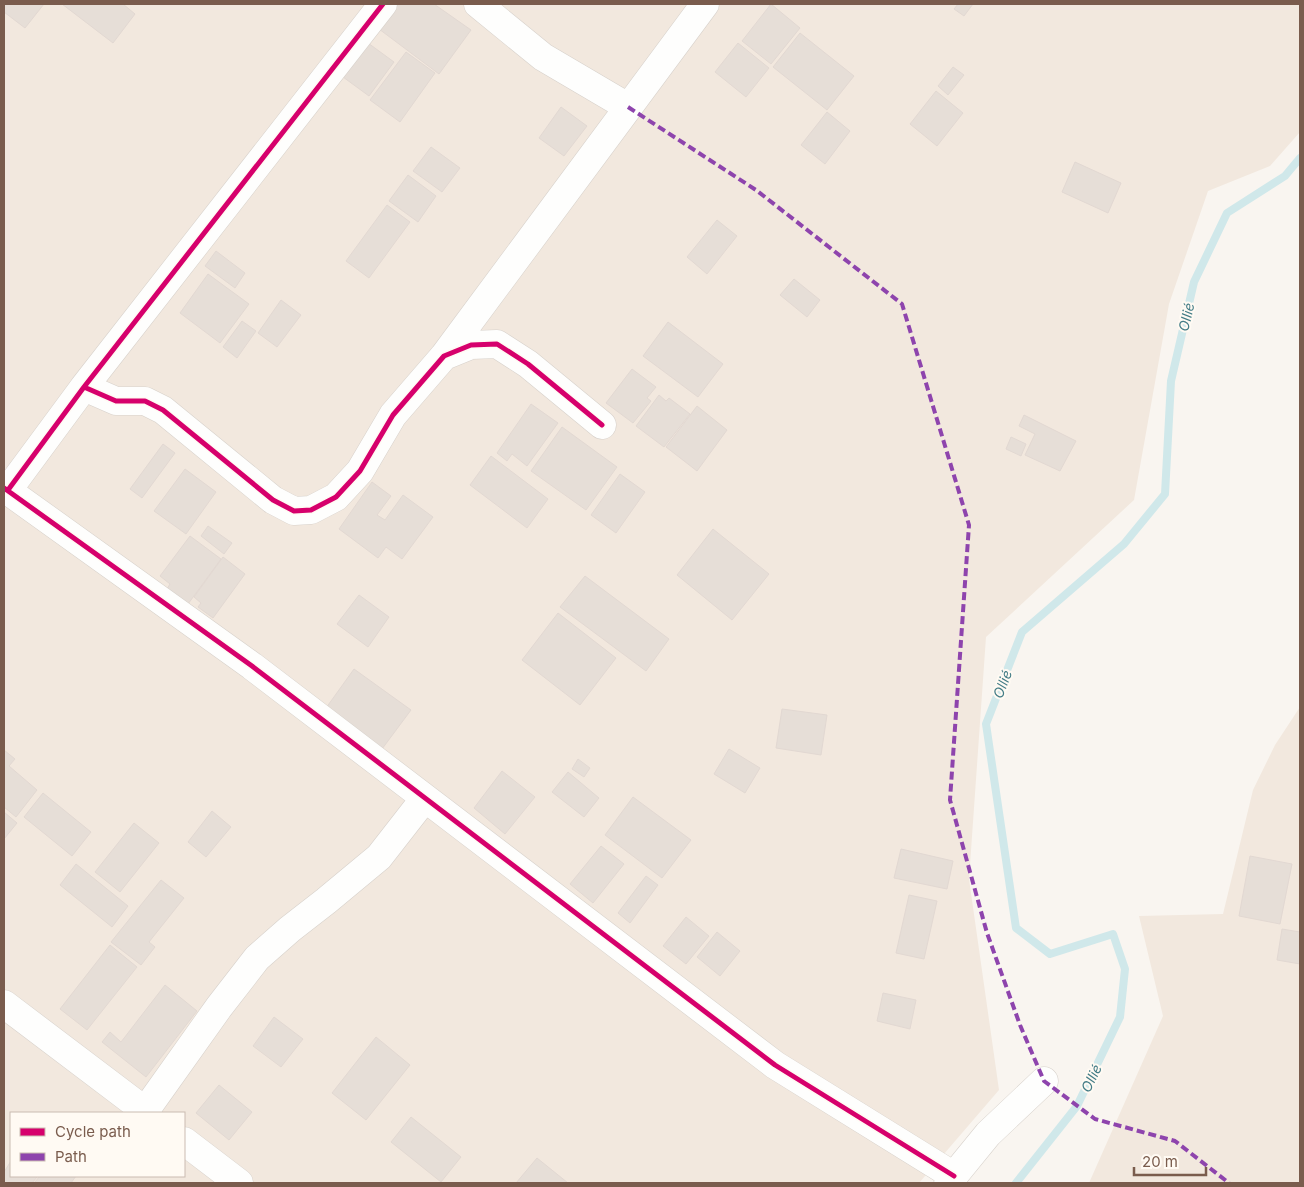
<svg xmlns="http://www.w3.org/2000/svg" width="1304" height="1187" font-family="Inter,sans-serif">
  <rect width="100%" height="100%" fill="#f9f5f0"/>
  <path fill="#f2e8de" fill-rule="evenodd" d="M 4,4 L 1300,4 L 1300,132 L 1270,166 L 1208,191 L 1169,304 L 1134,500 L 986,637 L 969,879 L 999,1090 L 919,1183 L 4,1183 ZM 11,1113 L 184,1113 L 184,1176 L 11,1176 Z
    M 1300,707 L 1300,1183 L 1089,1183 L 1163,1016 L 1139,916 L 1223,914 L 1253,790 L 1275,745 Z"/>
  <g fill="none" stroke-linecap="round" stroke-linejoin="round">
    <path stroke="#d0e8ea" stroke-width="8" d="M 1016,1183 L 1077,1106 L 1120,1017 L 1125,969 L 1113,934 L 1050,954 L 1016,928 L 986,724 L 1022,632 L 1124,544 L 1165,494 L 1171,381 L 1194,282 L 1227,213 L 1285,176 L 1300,158"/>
  </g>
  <path fill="#e6ded7" stroke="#e2d8d2" d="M 4,4 L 44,4 L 25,28 L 4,12 Z
    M 62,4 L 123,4 L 135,14 L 113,43 Z
    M 397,4 L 434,4 L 471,30 L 439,74 L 379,29 Z
    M 771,4 L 800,28 L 771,64 L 742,41 Z
    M 958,4 L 973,4 L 964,16 L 954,9 Z
    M 800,33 L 854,76 L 827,110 L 773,67 Z
    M 368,43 L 394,62 L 369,96 L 343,77 Z
    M 738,43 L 769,68 L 746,97 L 715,72 Z
    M 406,52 L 435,73 L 400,122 L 370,100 Z
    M 953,67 L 964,75 L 948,95 L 938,86 Z
    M 936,91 L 963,113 L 937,146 L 910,124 Z
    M 561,107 L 587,126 L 564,156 L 539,138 Z
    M 827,112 L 850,131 L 825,164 L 801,145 Z
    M 431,147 L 460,168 L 442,192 L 413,171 Z
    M 1075,162 L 1121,183 L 1108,213 L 1062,192 Z
    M 408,175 L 436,196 L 418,222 L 389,201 Z
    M 387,205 L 410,222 L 369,278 L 346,261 Z
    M 717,220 L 737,236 L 707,274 L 687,257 Z
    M 216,251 L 245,273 L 235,288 L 205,266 Z
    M 208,274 L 249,304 L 220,343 L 180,313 Z
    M 794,279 L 820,300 L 807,317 L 780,295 Z
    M 281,300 L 301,315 L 277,347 L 258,333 Z
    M 242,321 L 256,331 L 237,358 L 223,347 Z
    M 668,322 L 723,364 L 698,397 L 643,356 Z
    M 632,369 L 656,387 L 647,398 L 651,401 L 633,423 L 606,403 Z
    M 659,395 L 666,401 L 669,398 L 690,414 L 664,447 L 636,426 Z
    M 531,404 L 558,423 L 527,466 L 512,454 L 507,461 L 497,453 Z
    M 697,406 L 727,430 L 697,471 L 666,447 Z
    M 1024,415 L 1076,441 L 1060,471 L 1025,455 L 1035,434 L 1019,426 Z
    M 562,427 L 617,467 L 586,510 L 531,471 Z
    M 1011,437 L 1026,444 L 1021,456 L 1006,449 Z
    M 163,444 L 175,453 L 142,498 L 130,489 Z
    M 491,456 L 548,499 L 527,528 L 470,485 Z
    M 185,469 L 216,492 L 186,534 L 154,511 Z
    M 620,474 L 645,492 L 616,533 L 591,515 Z
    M 372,482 L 391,496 L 377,515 L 385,520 L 403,495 L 433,517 L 402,559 L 386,547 L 378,558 L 339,529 Z
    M 208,526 L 232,543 L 224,554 L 201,536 Z
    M 713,529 L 769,574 L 732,620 L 677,575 Z
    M 190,536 L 221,559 L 188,604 L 167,589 L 170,584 L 160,576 Z
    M 223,557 L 245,574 L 213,618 L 198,607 L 201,603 L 194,597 Z
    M 585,576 L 669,639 L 646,671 L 560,607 Z
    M 359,595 L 389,617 L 368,647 L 337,624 Z
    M 558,613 L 616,658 L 580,705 L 522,660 Z
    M 354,669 L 411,710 L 382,749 L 326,708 Z
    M 782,709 L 827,715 L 821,755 L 776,748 Z
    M 729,749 L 760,768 L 745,793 L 714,774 Z
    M 4,750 L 15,759 L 9,766 L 37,790 L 16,817 L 4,807 Z
    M 578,759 L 590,768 L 584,777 L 572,769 Z
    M 502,771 L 535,797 L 505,834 L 474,808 Z
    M 568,772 L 599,798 L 584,817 L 552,792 Z
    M 43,793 L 91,832 L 72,856 L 24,817 Z
    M 633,797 L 691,840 L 662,878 L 605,835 Z
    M 212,811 L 231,827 L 206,857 L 188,842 Z
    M 4,812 L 17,823 L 4,839 Z
    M 134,823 L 159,843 L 120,892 L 95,872 Z
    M 601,846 L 624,864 L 593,903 L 570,884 Z
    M 901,849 L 953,861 L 947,889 L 894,878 Z
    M 1250,856 L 1292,864 L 1280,924 L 1239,916 Z
    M 76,864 L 128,906 L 112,927 L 60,885 Z
    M 646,876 L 658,885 L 630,923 L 618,913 Z
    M 161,880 L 184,898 L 149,942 L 155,947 L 141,965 L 111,942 Z
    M 909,895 L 937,901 L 924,959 L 896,953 Z
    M 686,917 L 709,936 L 686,964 L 663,946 Z
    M 1282,929 L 1300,932 L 1300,964 L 1277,960 Z
    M 717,932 L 740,951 L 720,976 L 697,957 Z
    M 110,945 L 137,967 L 87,1030 L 60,1009 Z
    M 165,985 L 197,1011 L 146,1077 L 102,1042 L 110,1032 L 121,1042 Z
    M 883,993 L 916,1000 L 910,1029 L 877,1021 Z
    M 274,1017 L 303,1039 L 281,1067 L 253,1046 Z
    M 376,1037 L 410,1065 L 366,1120 L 332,1093 Z
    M 219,1085 L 252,1112 L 229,1140 L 196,1113 Z
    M 411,1117 L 461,1157 L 441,1182 L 391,1142 Z
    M 537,1158 L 568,1183 L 516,1183 Z
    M 11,1161 L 11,1176 L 38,1176 L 32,1183 L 4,1183 L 4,1172 Z
    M 40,1176 L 76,1176 L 71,1183 L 34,1183 Z"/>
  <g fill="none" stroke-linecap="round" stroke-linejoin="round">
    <g stroke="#d7d1cb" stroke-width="29">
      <path id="minor" d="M 478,4 L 543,57 L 628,107
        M 444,356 L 705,4
        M 84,387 L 116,401 L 145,401 L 163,410 L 273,500 L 294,511 L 311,510 L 336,497 L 360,471 L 393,415 L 444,356 L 471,345 L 497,344 L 528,364 L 602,425
        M 4,488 L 252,666 L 775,1065 L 954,1176
        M 8,490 L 84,387 L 383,4
        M 4,1004 L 148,1113
        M 145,1111 L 219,1007 L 257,958 L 290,929 L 326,901 L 379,857 L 425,798
        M 184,1141 L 239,1183
        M 948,1183 L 988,1134 L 1044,1081"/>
    </g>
    <use href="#minor" stroke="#fefefd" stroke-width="28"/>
    <path stroke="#8e44ad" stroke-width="4" stroke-dasharray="8 4" stroke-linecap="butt" d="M 628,107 L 756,190 L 902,304 L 969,525 L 950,800 L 987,933 L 1020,1025 L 1044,1081 L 1095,1119 L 1175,1141 L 1229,1183"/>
    <g stroke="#fffaf3" stroke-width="8">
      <path id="cycleway" d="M 84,387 L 116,401 L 145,401 L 163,410 L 273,500 L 294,511 L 311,510 L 336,497 L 360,471 L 393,415 L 444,356 L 471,345 L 497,344 L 528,364 L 602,425
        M 4,488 L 252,666 L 775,1065 L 954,1176
        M 8,490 L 84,387 L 383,4"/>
    </g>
    <use href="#cycleway" stroke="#d6006c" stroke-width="5"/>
  </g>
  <g text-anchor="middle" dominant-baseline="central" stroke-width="4" stroke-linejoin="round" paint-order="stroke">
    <g font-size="14" font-style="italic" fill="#437c86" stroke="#fffaf3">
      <text transform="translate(1186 317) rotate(-77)">Ollié</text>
      <text transform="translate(1002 684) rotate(-69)">Ollié</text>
      <text transform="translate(1091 1078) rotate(-64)">Ollié</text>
    </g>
  </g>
  <rect width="1304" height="1187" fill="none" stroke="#7a5c4d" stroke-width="10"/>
  <rect x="10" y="1112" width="175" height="65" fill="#fffaf3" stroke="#cabbb1"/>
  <rect x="20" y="1128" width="25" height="8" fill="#d6006c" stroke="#cabbb1"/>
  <text x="55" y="1137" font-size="15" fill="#7a5c4d">Cycle path</text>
  <rect x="20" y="1153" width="25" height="8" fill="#8e44ad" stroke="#cabbb1"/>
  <text x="55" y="1162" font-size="15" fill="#7a5c4d">Path</text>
  <path d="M1134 1167v8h72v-8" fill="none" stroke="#7a5c4d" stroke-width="2.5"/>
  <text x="1142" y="1167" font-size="15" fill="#7a5c4d" stroke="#fffaf3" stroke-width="4" paint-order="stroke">20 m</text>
</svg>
